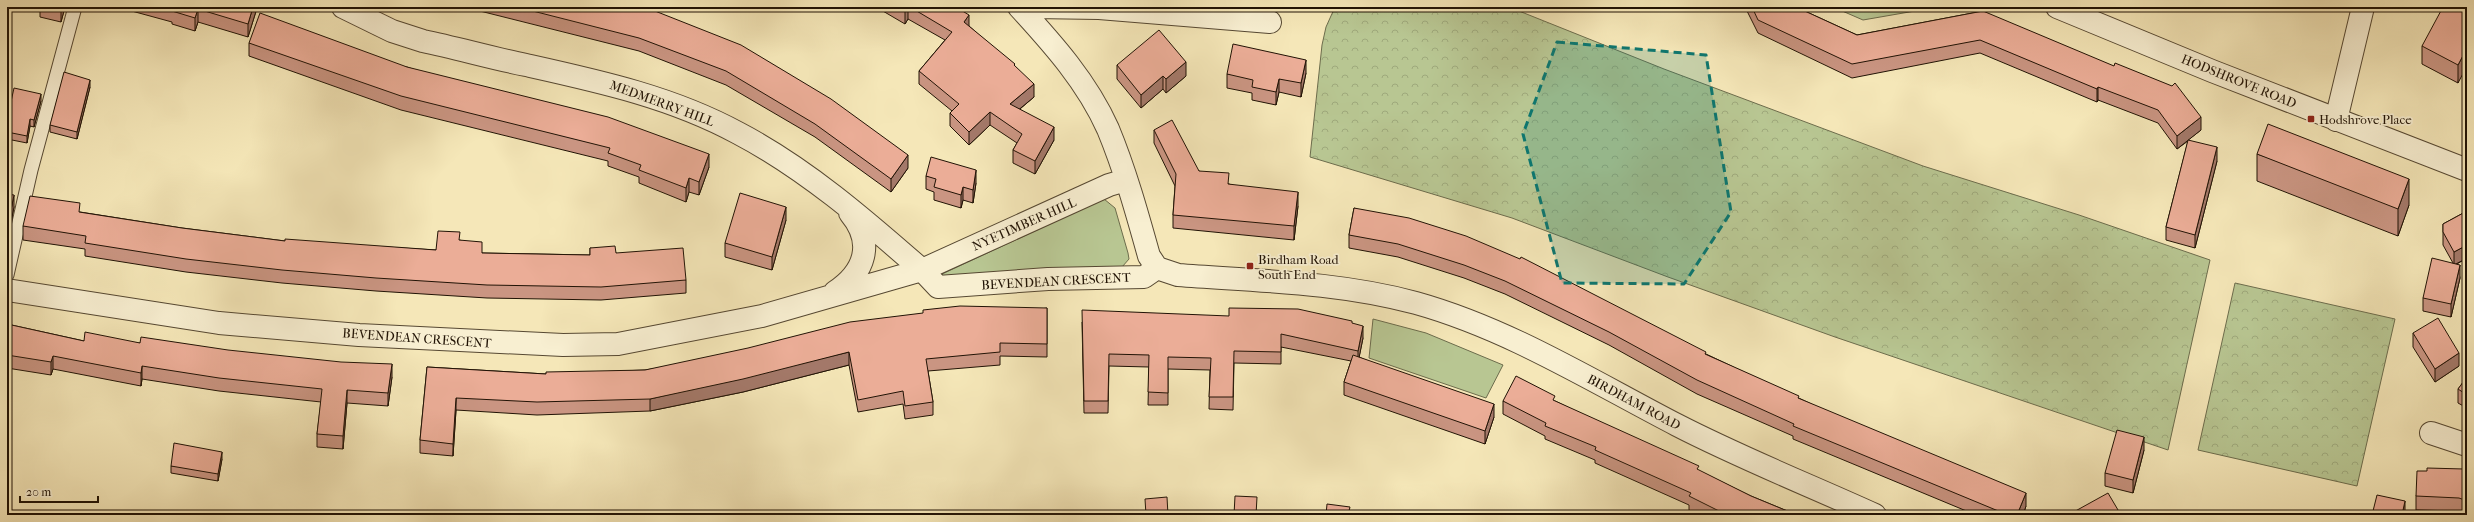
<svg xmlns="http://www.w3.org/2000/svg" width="2474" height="522" font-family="'IM FELL French Canon',serif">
  <defs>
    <pattern id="forest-crowns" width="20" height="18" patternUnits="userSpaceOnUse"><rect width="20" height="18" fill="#b8c692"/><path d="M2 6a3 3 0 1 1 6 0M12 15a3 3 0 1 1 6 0" fill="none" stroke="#9ea97c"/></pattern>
  </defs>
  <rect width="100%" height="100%" fill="#f5e7b8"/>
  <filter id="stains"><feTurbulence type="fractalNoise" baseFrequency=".005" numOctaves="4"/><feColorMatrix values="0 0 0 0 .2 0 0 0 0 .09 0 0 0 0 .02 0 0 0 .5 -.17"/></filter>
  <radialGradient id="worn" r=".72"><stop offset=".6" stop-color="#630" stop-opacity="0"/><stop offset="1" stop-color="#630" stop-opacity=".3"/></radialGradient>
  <path fill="#b8c692" stroke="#6c6c4c" d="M 1833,7 L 1938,7 L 1863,20 Z
    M 1104,199 L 1115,208 L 1128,253 L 1129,259 L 1122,267 L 944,277 L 942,274 Z
    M 1373,319 L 1426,333 L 1503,365 L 1486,398 L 1369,358 Z"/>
  <path fill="url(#forest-crowns)" stroke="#6c6c4c" d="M 1335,7 L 1509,7 L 1664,69 L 1923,166 L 2079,215 L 2210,260 L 2168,450 L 1835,337 L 1668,277 L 1512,218 L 1310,157 L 1322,45 L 1326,27 Z
    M 2235,283 L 2395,319 L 2357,486 L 2198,450 Z"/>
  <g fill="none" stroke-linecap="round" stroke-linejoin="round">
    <g stroke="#564832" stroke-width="15">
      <path id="lane" d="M 7,275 L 31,170 L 75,7"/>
    </g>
    <g stroke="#564832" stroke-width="24">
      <path id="street" d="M 343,7 L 392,31 L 423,41 C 457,48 491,58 526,65 C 598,81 672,97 738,133 C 805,168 865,220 922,270 L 1109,185 L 1126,180
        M 1019,7 C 1053,44 1087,82 1108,129 C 1125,170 1137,213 1149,256 L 1157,268 L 1178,275 C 1258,281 1339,282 1416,303 C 1509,329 1592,381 1677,425 C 1741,458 1809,485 1875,515
        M 1034,7 L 1099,8 L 1270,22
        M 2057,7 L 2212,71 L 2467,170
        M 2336,120 L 2363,7
        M 7,290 L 219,323 L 359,335 L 563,345 L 618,344 L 762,316 L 922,270 L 938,287 L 1048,279 L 1144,277 L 1157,268
        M 835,292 C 865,272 875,243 850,213
        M 2431,433 L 2467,445"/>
    </g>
    <use href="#lane" stroke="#f8efd1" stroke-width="13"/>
    <use href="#street" stroke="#f8efd1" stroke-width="22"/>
  </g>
  <path fill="#ca9582" stroke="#211305" d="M 40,7 L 65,7 L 61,22 L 40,17 Z
    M 117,7 L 257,7 L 257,8 L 248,37 L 198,22 L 195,31 L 172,24 L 172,22 Z
    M 464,7 L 639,7 L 908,168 L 891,192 L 815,137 L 726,85 L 639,51 Z
    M 876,7 L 956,7 L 969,26 L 1015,67 L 1034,97 L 1020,109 L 1054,140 L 1035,174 L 1013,163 L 1013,150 L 1017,143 L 990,125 L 969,145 L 950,126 L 950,113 L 952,111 L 919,84 L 919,71 L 945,40 L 908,19 L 905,24 Z
    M 1745,7 L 1796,7 L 1857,35 L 1983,11 L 2201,130 L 2188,140 L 2217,161 L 2195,248 L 2166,240 L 2166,227 L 2188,141 L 2177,149 L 2158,123 L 2098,100 L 2097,102 L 1980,53 L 1852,78 L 1758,33 Z
    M 2467,7 L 2458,83 L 2422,64 L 2422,46 Z
    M 249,43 L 407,67 L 709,167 L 699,195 L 689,192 L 686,202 L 639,183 L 639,177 L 608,166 L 608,161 L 401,110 L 249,56 Z
    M 1117,65 L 1186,76 L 1166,93 L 1163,89 L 1141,108 L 1117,79 Z
    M 1306,73 L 1301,97 L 1279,92 L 1276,105 L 1252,100 L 1252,93 L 1227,88 L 1227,74 Z
    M 90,87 L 77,139 L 50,132 L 50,125 Z
    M 41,101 L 34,127 L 30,126 L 27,143 L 7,139 L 7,120 Z
    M 1154,130 L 1199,171 L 1229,184 L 1298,206 L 1294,240 L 1173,228 L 1173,215 L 1175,186 L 1154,143 Z
    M 2257,154 L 2409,205 L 2398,236 L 2257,181 Z
    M 926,176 L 976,183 L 973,203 L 963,200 L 961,208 L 934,200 L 934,192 L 926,189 Z
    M 7,177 L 9,189 L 8,194 L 14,207 L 8,237 L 7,236 Z
    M 1354,208 L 1706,354 L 2026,506 L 2023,515 L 1976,515 L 1793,439 L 1793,436 L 1697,394 L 1609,345 L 1505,294 L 1464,278 L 1398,257 L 1349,248 L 1349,235 Z
    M 2467,211 L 2467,258 L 2457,264 L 2460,278 L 2451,317 L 2423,311 L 2423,298 L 2453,263 L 2443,245 L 2443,224 Z
    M 80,212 L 182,228 L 285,241 L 436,250 L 460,240 L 482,253 L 590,255 L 590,248 L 616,253 L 686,280 L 686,293 L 601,300 L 487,298 L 376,291 L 282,283 L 186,272 L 85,256 L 85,249 L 23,240 L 23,226 Z
    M 786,220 L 772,270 L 725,257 L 725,243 Z
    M 1047,308 L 1047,357 L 1000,356 L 1000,365 L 928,371 L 933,402 L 933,415 L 905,419 L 903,404 L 858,412 L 849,365 L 743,392 L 650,411 L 537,415 L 456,410 L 453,456 L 420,453 L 420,440 L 427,367 L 546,374 L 645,370 Z
    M 1082,322 L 1352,323 L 1363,338 L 1359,357 L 1494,417 L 1485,444 L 1344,395 L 1344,382 L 1351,361 L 1281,347 L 1281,364 L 1234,363 L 1233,410 L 1209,409 L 1210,370 L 1168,369 L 1168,405 L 1148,405 L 1149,367 L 1109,366 L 1108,413 L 1084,413 Z
    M 7,324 L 84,341 L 140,343 L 392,377 L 388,406 L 347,403 L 343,449 L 317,447 L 317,434 L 321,402 L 219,391 L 142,379 L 141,386 L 53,369 L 51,375 L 7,368 Z
    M 2413,333 L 2459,366 L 2435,382 L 2413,347 Z
    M 2467,377 L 2467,408 L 2458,403 L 2458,389 Z
    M 1503,401 L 1555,401 L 1751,496 L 1797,515 L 1700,515 L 1689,510 L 1689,505 L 1595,463 L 1595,460 L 1545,439 L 1545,436 L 1503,414 Z
    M 2144,450 L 2133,493 L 2105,486 L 2105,473 Z
    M 222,459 L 218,481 L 171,473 L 171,466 Z
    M 2467,470 L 2467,514 L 2459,511 L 2416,510 L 2416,496 L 2427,471 Z"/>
  <path fill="#a4796a" stroke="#211305" d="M 62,7 L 65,7 L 61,22 L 61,9 Z
    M 253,7 L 257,7 L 257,8 L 248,37 L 248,24 Z
    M 908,7 L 908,19 L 905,24 L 905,11 Z
    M 198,9 L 198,22 L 195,31 L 195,18 Z
    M 969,15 L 969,27 L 964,22 Z
    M 2467,48 L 2467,66 L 2458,83 L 2458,65 Z
    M 1306,60 L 1306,73 L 1301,97 L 1301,83 Z
    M 1186,62 L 1186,76 L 1166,93 L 1166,79 Z
    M 1163,76 L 1163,89 L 1141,108 L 1141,95 Z
    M 1279,79 L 1279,92 L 1276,105 L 1276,92 Z
    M 90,80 L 90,87 L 77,139 L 77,132 Z
    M 1034,84 L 1034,97 L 1010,117 L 1010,104 Z
    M 2098,87 L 2098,100 L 2097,102 L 2097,89 Z
    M 41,94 L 41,101 L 34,127 L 34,120 Z
    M 990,112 L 990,125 L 969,145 L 969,132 Z
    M 2201,117 L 2201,130 L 2177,149 L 2177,136 Z
    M 30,119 L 30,126 L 27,143 L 27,136 Z
    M 1054,127 L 1054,140 L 1035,174 L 1035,161 Z
    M 2217,147 L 2217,161 L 2195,248 L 2195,235 Z
    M 709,154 L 709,167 L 699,195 L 699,182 Z
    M 908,155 L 908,168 L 891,192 L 891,179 Z
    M 976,170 L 976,183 L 973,203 L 973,190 Z
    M 9,177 L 9,189 L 7,200 L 7,188 Z
    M 689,178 L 689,192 L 686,202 L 686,188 Z
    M 2409,179 L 2409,205 L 2398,236 L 2398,209 Z
    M 963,187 L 963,200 L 961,208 L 961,195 Z
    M 1298,192 L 1298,206 L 1294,240 L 1294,226 Z
    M 14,195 L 14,207 L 8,237 L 8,225 Z
    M 786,207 L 786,220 L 772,270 L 772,257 Z
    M 2467,245 L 2467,258 L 2454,265 L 2454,252 Z
    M 2460,265 L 2460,278 L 2451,317 L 2451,304 Z
    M 1363,326 L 1363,338 L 1358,363 L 1358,351 Z
    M 849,352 L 849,365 L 743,392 L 650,411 L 650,399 Z
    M 2459,353 L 2459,366 L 2435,382 L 2435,369 Z
    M 53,356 L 53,369 L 51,375 L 51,362 Z
    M 392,364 L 392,377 L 388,406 L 388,393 Z
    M 142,366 L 142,379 L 141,386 L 141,373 Z
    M 347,390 L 347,403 L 343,449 L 343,436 Z
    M 456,398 L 456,410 L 453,456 L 453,444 Z
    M 1494,404 L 1494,417 L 1485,444 L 1485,431 Z
    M 2144,437 L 2144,450 L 2133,493 L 2133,480 Z
    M 222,452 L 222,459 L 218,481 L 218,474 Z
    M 2026,493 L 2026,506 L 2023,515 L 2017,515 Z
    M 2405,501 L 2405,515 L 2402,515 Z"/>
  <path fill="#ebad97" stroke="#211305" d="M 53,7 L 62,7 L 61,9 Z
    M 167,7 L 253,7 L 248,24 L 198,9 L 195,18 L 172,11 L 173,8 Z
    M 517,7 L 639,7 L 655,11 L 741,45 L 831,99 L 908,155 L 891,179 L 815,124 L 726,71 L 639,38 Z
    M 898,7 L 908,7 L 905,11 Z
    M 910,7 L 956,7 L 969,15 L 964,22 L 1015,64 L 1014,65 L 1034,84 L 1010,104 L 1054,127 L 1035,161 L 1013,150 L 1022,134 L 990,112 L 969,132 L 950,113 L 959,104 L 919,71 L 952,32 Z
    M 1752,7 L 1796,7 L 1857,35 L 1983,11 L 2114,66 L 2115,63 L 2172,86 L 2175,83 L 2201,117 L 2177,136 L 2158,110 L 2098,87 L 2097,89 L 1980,40 L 1852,64 L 1758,20 Z
    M 2443,7 L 2467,7 L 2467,48 L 2458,65 L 2422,46 Z
    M 260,13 L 407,67 L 608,117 L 709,154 L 699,182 L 689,178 L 686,188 L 639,170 L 641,165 L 608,153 L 610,148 L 401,96 L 249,43 Z
    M 1159,30 L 1186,62 L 1166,79 L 1163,76 L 1141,95 L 1117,65 Z
    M 1233,44 L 1306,60 L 1301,83 L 1279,79 L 1276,92 L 1252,87 L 1253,80 L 1227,74 Z
    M 64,72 L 90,80 L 77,132 L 50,125 Z
    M 14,88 L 41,94 L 34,120 L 30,119 L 27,136 L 7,132 L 7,120 Z
    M 1172,120 L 1199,171 L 1229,173 L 1228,184 L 1298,192 L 1294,226 L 1173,215 L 1176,174 L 1154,130 Z
    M 2268,124 L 2409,179 L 2398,209 L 2257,154 Z
    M 2188,140 L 2217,147 L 2195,235 L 2166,227 Z
    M 931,157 L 976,170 L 973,190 L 963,187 L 961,195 L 934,187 L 936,179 L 926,176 Z
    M 7,177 L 9,177 L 7,188 Z
    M 740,193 L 786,207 L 772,257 L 725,243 Z
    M 7,194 L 14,195 L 8,225 L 7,225 Z
    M 30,196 L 80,203 L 79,212 L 182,228 L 285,241 L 285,239 L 436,250 L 438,231 L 460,232 L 459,240 L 482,242 L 482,253 L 590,255 L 590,248 L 615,246 L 616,253 L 683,248 L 686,280 L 601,287 L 487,285 L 376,278 L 282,270 L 186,259 L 85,243 L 86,236 L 23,226 Z
    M 1354,208 L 1409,218 L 1466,236 L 1520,259 L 1521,257 L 1706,352 L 1705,354 L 1799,396 L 1798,398 L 2026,493 L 2017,515 L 2008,515 L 1793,426 L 1794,424 L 1697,380 L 1609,332 L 1505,281 L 1464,265 L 1398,244 L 1349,235 Z
    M 2467,211 L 2467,245 L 2454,252 L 2443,232 L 2443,224 Z
    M 2432,258 L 2460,265 L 2451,304 L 2423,298 Z
    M 960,306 L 1047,308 L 1047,344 L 1000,343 L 1000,352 L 926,359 L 933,402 L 905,406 L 903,391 L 858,400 L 849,352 L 743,379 L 650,399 L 537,402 L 456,398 L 453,444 L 420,440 L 427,367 L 546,374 L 546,372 L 645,370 L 748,348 L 850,322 L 923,313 L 923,310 Z
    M 1229,308 L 1298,309 L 1352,321 L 1352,323 L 1363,326 L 1358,351 L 1281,334 L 1281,352 L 1234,351 L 1233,397 L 1209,397 L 1211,358 L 1168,357 L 1168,393 L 1148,392 L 1149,355 L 1109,354 L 1108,401 L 1084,401 L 1082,310 L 1229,316 Z
    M 2438,318 L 2459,353 L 2435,369 L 2413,333 Z
    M 7,324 L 84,341 L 85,332 L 140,343 L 141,337 L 228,350 L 341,362 L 392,364 L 388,393 L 347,390 L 343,436 L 317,434 L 322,389 L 219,378 L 142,366 L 141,373 L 53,356 L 51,362 L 7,355 Z
    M 1353,355 L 1494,404 L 1485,431 L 1344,382 Z
    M 1516,376 L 1555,396 L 1553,400 L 1699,466 L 1697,469 L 1751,496 L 1797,515 L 1727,515 L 1689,496 L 1691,493 L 1595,450 L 1596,447 L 1545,426 L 1546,423 L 1503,401 Z
    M 2467,377 L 2467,395 L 2458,389 Z
    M 2117,430 L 2144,437 L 2133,480 L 2105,473 Z
    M 174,443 L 222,452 L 218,474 L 171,466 Z
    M 2427,468 L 2464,469 L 2467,470 L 2467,501 L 2459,498 L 2416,496 L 2417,471 L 2427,471 Z
    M 2108,493 L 2121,515 L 2070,515 L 2070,514 Z
    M 2377,495 L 2405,501 L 2402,515 L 2372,515 Z
    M 1235,496 L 1257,497 L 1256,515 L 1234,515 Z
    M 1167,497 L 1168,515 L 1146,515 L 1145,499 Z
    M 1327,504 L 1350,507 L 1348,515 L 1326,515 Z
    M 994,514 L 1002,515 L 993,515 Z"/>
  <path fill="#0f766e" fill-opacity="0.2" stroke="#0f766e" stroke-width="3" stroke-dasharray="8 5" stroke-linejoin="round" d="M 1557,42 L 1706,55 L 1731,212 L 1684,284 L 1562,283 L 1523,134 Z"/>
  <g fill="#8f2418" stroke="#f8efd1" stroke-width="1.5">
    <rect x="2307" y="115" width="8" height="8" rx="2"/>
    <rect x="1246" y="262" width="8" height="8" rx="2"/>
  </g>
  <g text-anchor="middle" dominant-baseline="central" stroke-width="3.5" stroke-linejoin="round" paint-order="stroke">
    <g font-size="13" fill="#211305" stroke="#f8efd1">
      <text transform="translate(2239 81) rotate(22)">HODSHROVE ROAD</text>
      <text transform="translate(662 103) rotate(20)">MEDMERRY HILL</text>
      <text transform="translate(1024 224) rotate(-24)">NYETIMBER HILL</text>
      <text transform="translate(1056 281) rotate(-3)">BEVENDEAN CRESCENT</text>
      <text transform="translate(417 338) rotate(4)">BEVENDEAN CRESCENT</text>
      <text transform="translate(1634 402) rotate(28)">BIRDHAM ROAD</text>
    </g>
    <g font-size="13" fill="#211305" stroke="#f8efd1" text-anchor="start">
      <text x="2319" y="119">Hodshrove Place</text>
      <text x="1258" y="259">Birdham Road<tspan x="1258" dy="15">South End</tspan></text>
    </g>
  </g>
  <rect width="2474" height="522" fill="none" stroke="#f5e7b8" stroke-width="24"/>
  <rect x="8" y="8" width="2458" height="506" fill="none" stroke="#211305" stroke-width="2"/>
  <rect x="12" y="12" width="2450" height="498" fill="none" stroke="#211305"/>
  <path d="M20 496v6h78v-6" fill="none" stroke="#211305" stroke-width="2"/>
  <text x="26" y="496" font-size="12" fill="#211305" stroke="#f8efd1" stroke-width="3" paint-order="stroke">20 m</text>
  <rect width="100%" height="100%" filter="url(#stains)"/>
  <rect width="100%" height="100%" fill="url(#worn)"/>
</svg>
